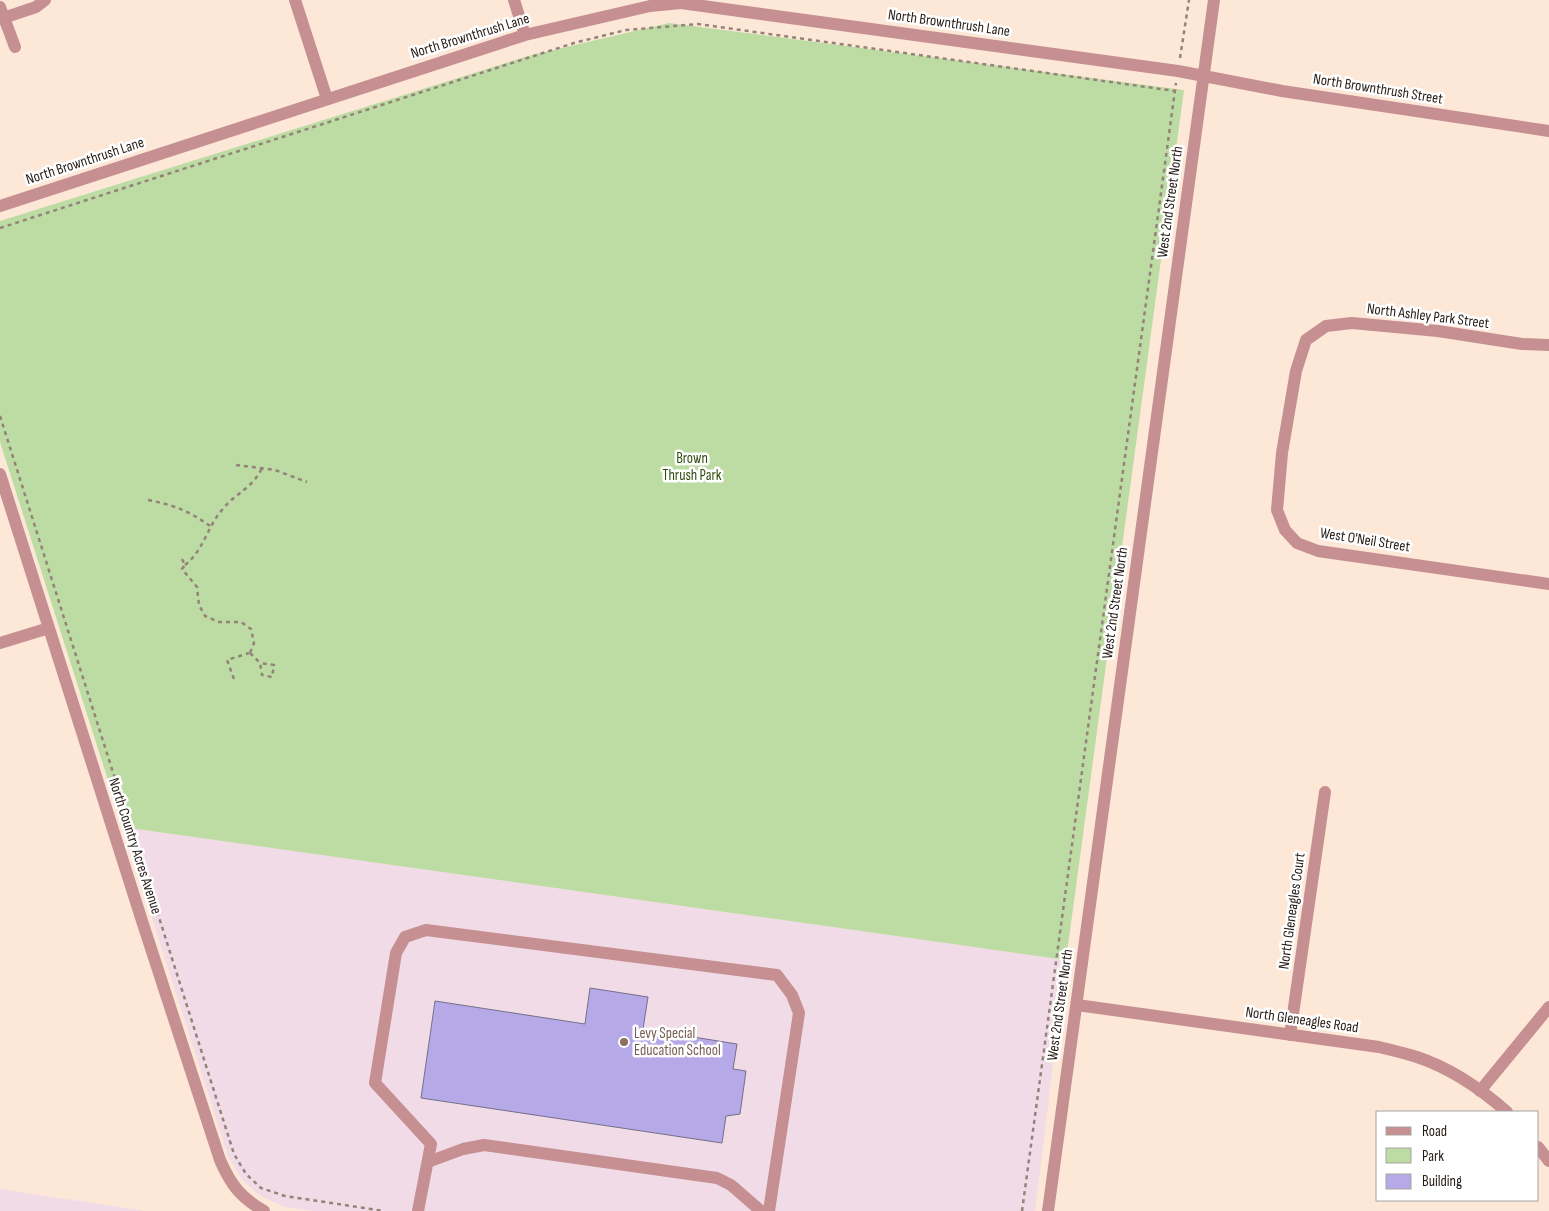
<svg xmlns="http://www.w3.org/2000/svg" width="1549" height="1211" font-family="'Sofia Sans Condensed',sans-serif">
  <rect width="100%" height="100%" fill="#fde7d7"/>
  <path fill="#f1dbe7" d="M 123,827 L 1066,960 L 1035,1211 L 314,1211 L 285,1207 L 260,1196 L 243,1181 L 228,1156 Z
    M 0,1189 L 145,1211 L 0,1211 Z"/>
  <path fill="#bcdca4" d="M 669,23 L 1184,90 L 1066,960 L 123,827 L 0,442 L 0,221 L 528,56 Z"/>
  <path fill="#b6a9e8" stroke="#746f89" d="M 590,988 L 648,997 L 643,1029 L 737,1044 L 733,1069 L 746,1071 L 740,1114 L 726,1116 L 722,1143 L 421,1098 L 435,1001 L 585,1024 Z"/>
  <g fill="none" stroke-linecap="round" stroke-linejoin="round">
    <path stroke="#948378" stroke-width="2.5" stroke-dasharray="4 4" stroke-linecap="butt" d="M 1180,58 L 1189,0
      M 0,228 L 574,43 L 626,30 L 698,24 L 1175,91
      M 0,416 L 234,1154 L 246,1174 L 261,1188 L 285,1196 L 384,1211
      M 236,465 L 275,470 L 307,482
      M 148,500 C 174,505 189,511 210,526
      M 182,559 L 185,565 L 182,569 L 197,587 L 199,605 L 205,616 L 219,622 L 241,622 L 251,629 L 254,643 L 250,653
      M 185,565 C 204,550 207,527 222,510 C 235,493 252,489 262,468
      M 250,653 L 260,663 L 262,675 L 272,677 L 274,665 L 260,663
      M 234,679 L 227,660 L 249,653
      M 1022,1211 L 1176,83"/>
    <path stroke="#c68f91" stroke-width="12" d="M 295,0 L 327,99
      M 514,0 L 525,35
      M 0,7 L 15,47
      M 0,19 L 36,7 L 45,0
      M 0,206 L 525,35 L 650,6 L 681,3 L 1178,71 L 1282,91 L 1549,131
      M 1549,345 L 1522,344 L 1438,331 L 1352,323 L 1326,326 L 1306,340 L 1296,371 L 1282,453 L 1277,510 L 1285,530 L 1297,543 L 1318,551 L 1549,584
      M 0,474 L 143,924 L 220,1160 C 231,1185 240,1197 264,1211
      M 0,643 L 49,628
      M 1077,1005 L 1379,1047 C 1391,1050 1404,1053 1417,1057 C 1450,1068 1481,1089 1507,1112
      M 1290,1035 L 1325,792
      M 1480,1091 L 1549,1007
      M 1538,1147 L 1549,1161
      M 428,1162 L 463,1149 L 484,1145 L 717,1178 L 731,1185 L 761,1211
      M 418,1211 L 431,1144 L 375,1083 L 396,953 L 405,937 L 426,930 L 777,975 L 792,995 L 799,1013 L 769,1211
      M 1048,1211 L 1214,0"/>
  </g>
  <circle fill="#8d6e63" stroke="#fff" stroke-width="2" cx="624" cy="1042" r="5"/>
  <g text-anchor="middle" dominant-baseline="central" stroke-width="5" stroke-linejoin="round" paint-order="stroke">
    <g font-size="15" fill="#261c15" stroke="#fff">
      <text transform="translate(949 23) rotate(8)">North Brownthrush Lane</text>
      <text transform="translate(470 36) rotate(-17)">North Brownthrush Lane</text>
      <text transform="translate(1378 89) rotate(9)">North Brownthrush Street</text>
      <text transform="translate(85 161) rotate(-18)">North Brownthrush Lane</text>
      <text transform="translate(1170 202) rotate(-82)">West 2nd Street North</text>
      <text transform="translate(1428 316) rotate(7)">North Ashley Park Street</text>
      <text transform="translate(1365 540) rotate(9)">West O'Neil Street</text>
      <text transform="translate(1115 603) rotate(-82)">West 2nd Street North</text>
      <text transform="translate(135 846) rotate(72)">North Country Acres Avenue</text>
      <text transform="translate(1292 911) rotate(-82)">North Gleneagles Court</text>
      <text transform="translate(1060 1005) rotate(-82)">West 2nd Street North</text>
      <text transform="translate(1302 1020) rotate(8)">North Gleneagles Road</text>
    </g>
    <g font-size="15" fill="#2e4d0c" stroke="#fff">
      <text x="692" y="458">Brown<tspan x="692" dy="17">Thrush Park</tspan></text>
    </g>
    <g font-size="15" fill="#785e54" stroke="#fff" text-anchor="start">
      <text x="634" y="1033">Levy Special<tspan x="634" dy="17">Education School</tspan></text>
    </g>
  </g>
  <rect x="1376" y="1111" width="162" height="90" fill="#ffffff" stroke="#a8a4a1"/>
  <rect x="1386" y="1127" width="25" height="8" fill="#c68f91" stroke="#a8a4a1"/>
  <text x="1422" y="1136" font-size="15" fill="#261c15">Road</text>
  <rect x="1386" y="1148" width="25" height="15" fill="#bcdca4" stroke="#a8a4a1"/>
  <text x="1422" y="1161" font-size="15" fill="#261c15">Park</text>
  <rect x="1386" y="1174" width="25" height="15" fill="#b6a9e8" stroke="#a8a4a1"/>
  <text x="1422" y="1186" font-size="15" fill="#261c15">Building</text>
</svg>
